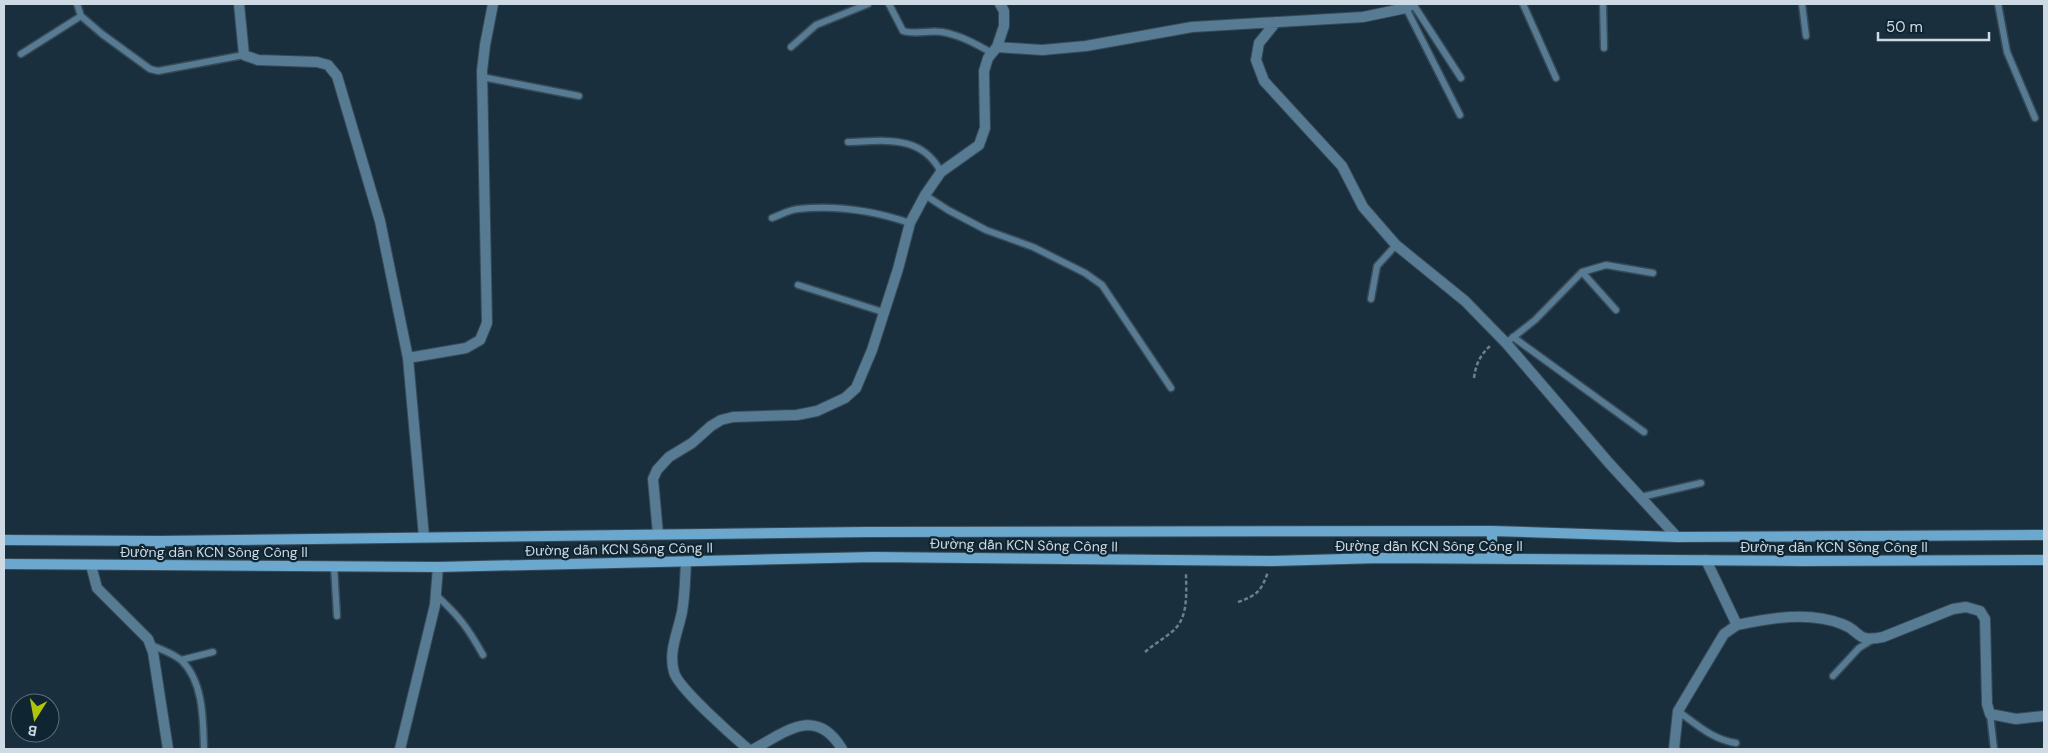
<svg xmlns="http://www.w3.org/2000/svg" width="2048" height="753" font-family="'DM Sans',sans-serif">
  <rect width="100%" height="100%" fill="#1a2f3d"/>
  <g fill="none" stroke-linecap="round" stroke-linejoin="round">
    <g stroke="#374a58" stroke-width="9">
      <path id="lane" d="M 77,4 L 81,16 L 102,34 L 150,69 L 158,71 L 244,55
        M 889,4 L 903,31 C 916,35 928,30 942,32 C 960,35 976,44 992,53
        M 1413,4 L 1461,78
        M 1523,4 L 1556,78
        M 1603,4 L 1604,48
        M 1802,4 L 1806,36
        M 1998,4 L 2007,52 L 2035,118
        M 1406,8 L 1460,115
        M 791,47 L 816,25 L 868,4
        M 21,54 L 81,16
        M 482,77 L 579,96
        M 848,142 C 885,141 921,134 941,172
        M 925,195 L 948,210 L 986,230 L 1033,247 L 1085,273 L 1102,285 L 1171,388
        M 772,218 C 780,215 789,210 798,209 C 835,205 875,211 910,223
        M 1582,272 L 1616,310
        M 798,285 L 883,312
        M 1371,299 L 1377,266 L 1396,245
        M 1513,337 L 1644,432
        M 1506,343 L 1535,320 L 1582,272 L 1606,265 L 1653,273
        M 1641,497 L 1701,483
        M 334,566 L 337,616
        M 436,595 C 459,616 468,628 483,655
        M 151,645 C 160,649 175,654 182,661 C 204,683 203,721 204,749
        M 181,660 L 213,652
        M 1833,676 L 1859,648 L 1872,640
        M 1678,711 C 1697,725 1712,739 1736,743
        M 1990,714 L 1994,749"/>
    </g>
    <g stroke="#374a58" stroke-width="12">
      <path id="street" d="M 239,4 L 244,55 L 258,60 L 317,62 L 328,65 L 337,76 L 380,221 L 408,358 L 424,537
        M 1276,22 L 1259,43 L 1256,60 L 1264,81 L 1342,166 L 1363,207 L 1396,245 L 1465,301 L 1506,343 L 1609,463 L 1677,537
        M 997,47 L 1042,50 L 1086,46 L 1192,27 L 1363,17 L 1406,8 L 1413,4
        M 408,358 L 466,348 L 480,340 L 487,323 L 482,71 L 485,45 L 493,4
        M 658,534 L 653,479 L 657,470 L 669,457 L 692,443 L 711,426 L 721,420 L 733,417 L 797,415 L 817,411 L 845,398 L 856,388 L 872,350 L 898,269 L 910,223 L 925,195 L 941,172 L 979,145 L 985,128 L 984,71 L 988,58 L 997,47 L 1004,26 L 1004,11 L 1000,4
        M 686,562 C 685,579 685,596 682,612 C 678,632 668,652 674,672 C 677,687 735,738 748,749
        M 91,565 L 97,588 L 148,639 L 153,652 L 168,749
        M 1737,625 C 1770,618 1809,611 1842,624 C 1862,631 1855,643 1883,637 L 1953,609 L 1966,607 L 1980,611 L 1985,619 L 1987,704 L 1990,714 L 2016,719 L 2044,716
        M 400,749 L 435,605 L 438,567
        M 754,749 C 787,731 816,706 842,749
        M 1674,749 L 1678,711 L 1724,634 L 1737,625 L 1706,560"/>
    </g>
    <g stroke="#374a58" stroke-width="12">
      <path id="secondary" d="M 1492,531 L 1492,559
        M 4,540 L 160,541 L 867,532 L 1492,531 L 1677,537 L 2044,535
        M 160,541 L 160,564
        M 4,564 L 438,567 L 874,557 L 1273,561 L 1380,558 L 1802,561 L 2044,560"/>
    </g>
    <path stroke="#6d7f8a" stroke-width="2.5" stroke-dasharray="4 2.5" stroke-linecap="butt" d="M 1474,378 C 1476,363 1481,354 1491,345
      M 1238,602 C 1258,595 1261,591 1268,572
      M 1145,652 C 1154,644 1165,638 1174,630 C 1189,616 1186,591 1186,572"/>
    <use href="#lane" stroke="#577b93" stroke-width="6"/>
    <use href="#street" stroke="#577b93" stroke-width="10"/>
    <use href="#secondary" stroke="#6ca7ce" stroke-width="10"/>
  </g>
  <g text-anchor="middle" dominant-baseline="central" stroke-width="4.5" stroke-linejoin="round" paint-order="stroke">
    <g font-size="14" fill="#cddae3" stroke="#102532">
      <text transform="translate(1024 545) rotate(1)">Đường dẫn KCN Sông Công II</text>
      <text x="1429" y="546">Đường dẫn KCN Sông Công II</text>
      <text x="1834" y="547">Đường dẫn KCN Sông Công II</text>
      <text transform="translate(619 549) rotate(-1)">Đường dẫn KCN Sông Công II</text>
      <text x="214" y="552">Đường dẫn KCN Sông Công II</text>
    </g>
  </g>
  <rect width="2048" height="753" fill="none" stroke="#cddae3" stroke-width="10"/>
  <g transform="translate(35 718) rotate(191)"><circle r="24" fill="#102532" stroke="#5c6d79"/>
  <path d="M0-4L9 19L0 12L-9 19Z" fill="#afc507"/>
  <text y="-8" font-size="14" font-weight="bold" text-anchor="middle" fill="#cddae3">B</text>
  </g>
  <path d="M1878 32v8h111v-8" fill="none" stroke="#cddae3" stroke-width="2.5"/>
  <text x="1886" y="32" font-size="15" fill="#cddae3" stroke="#102532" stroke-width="4" paint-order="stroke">50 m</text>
</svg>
